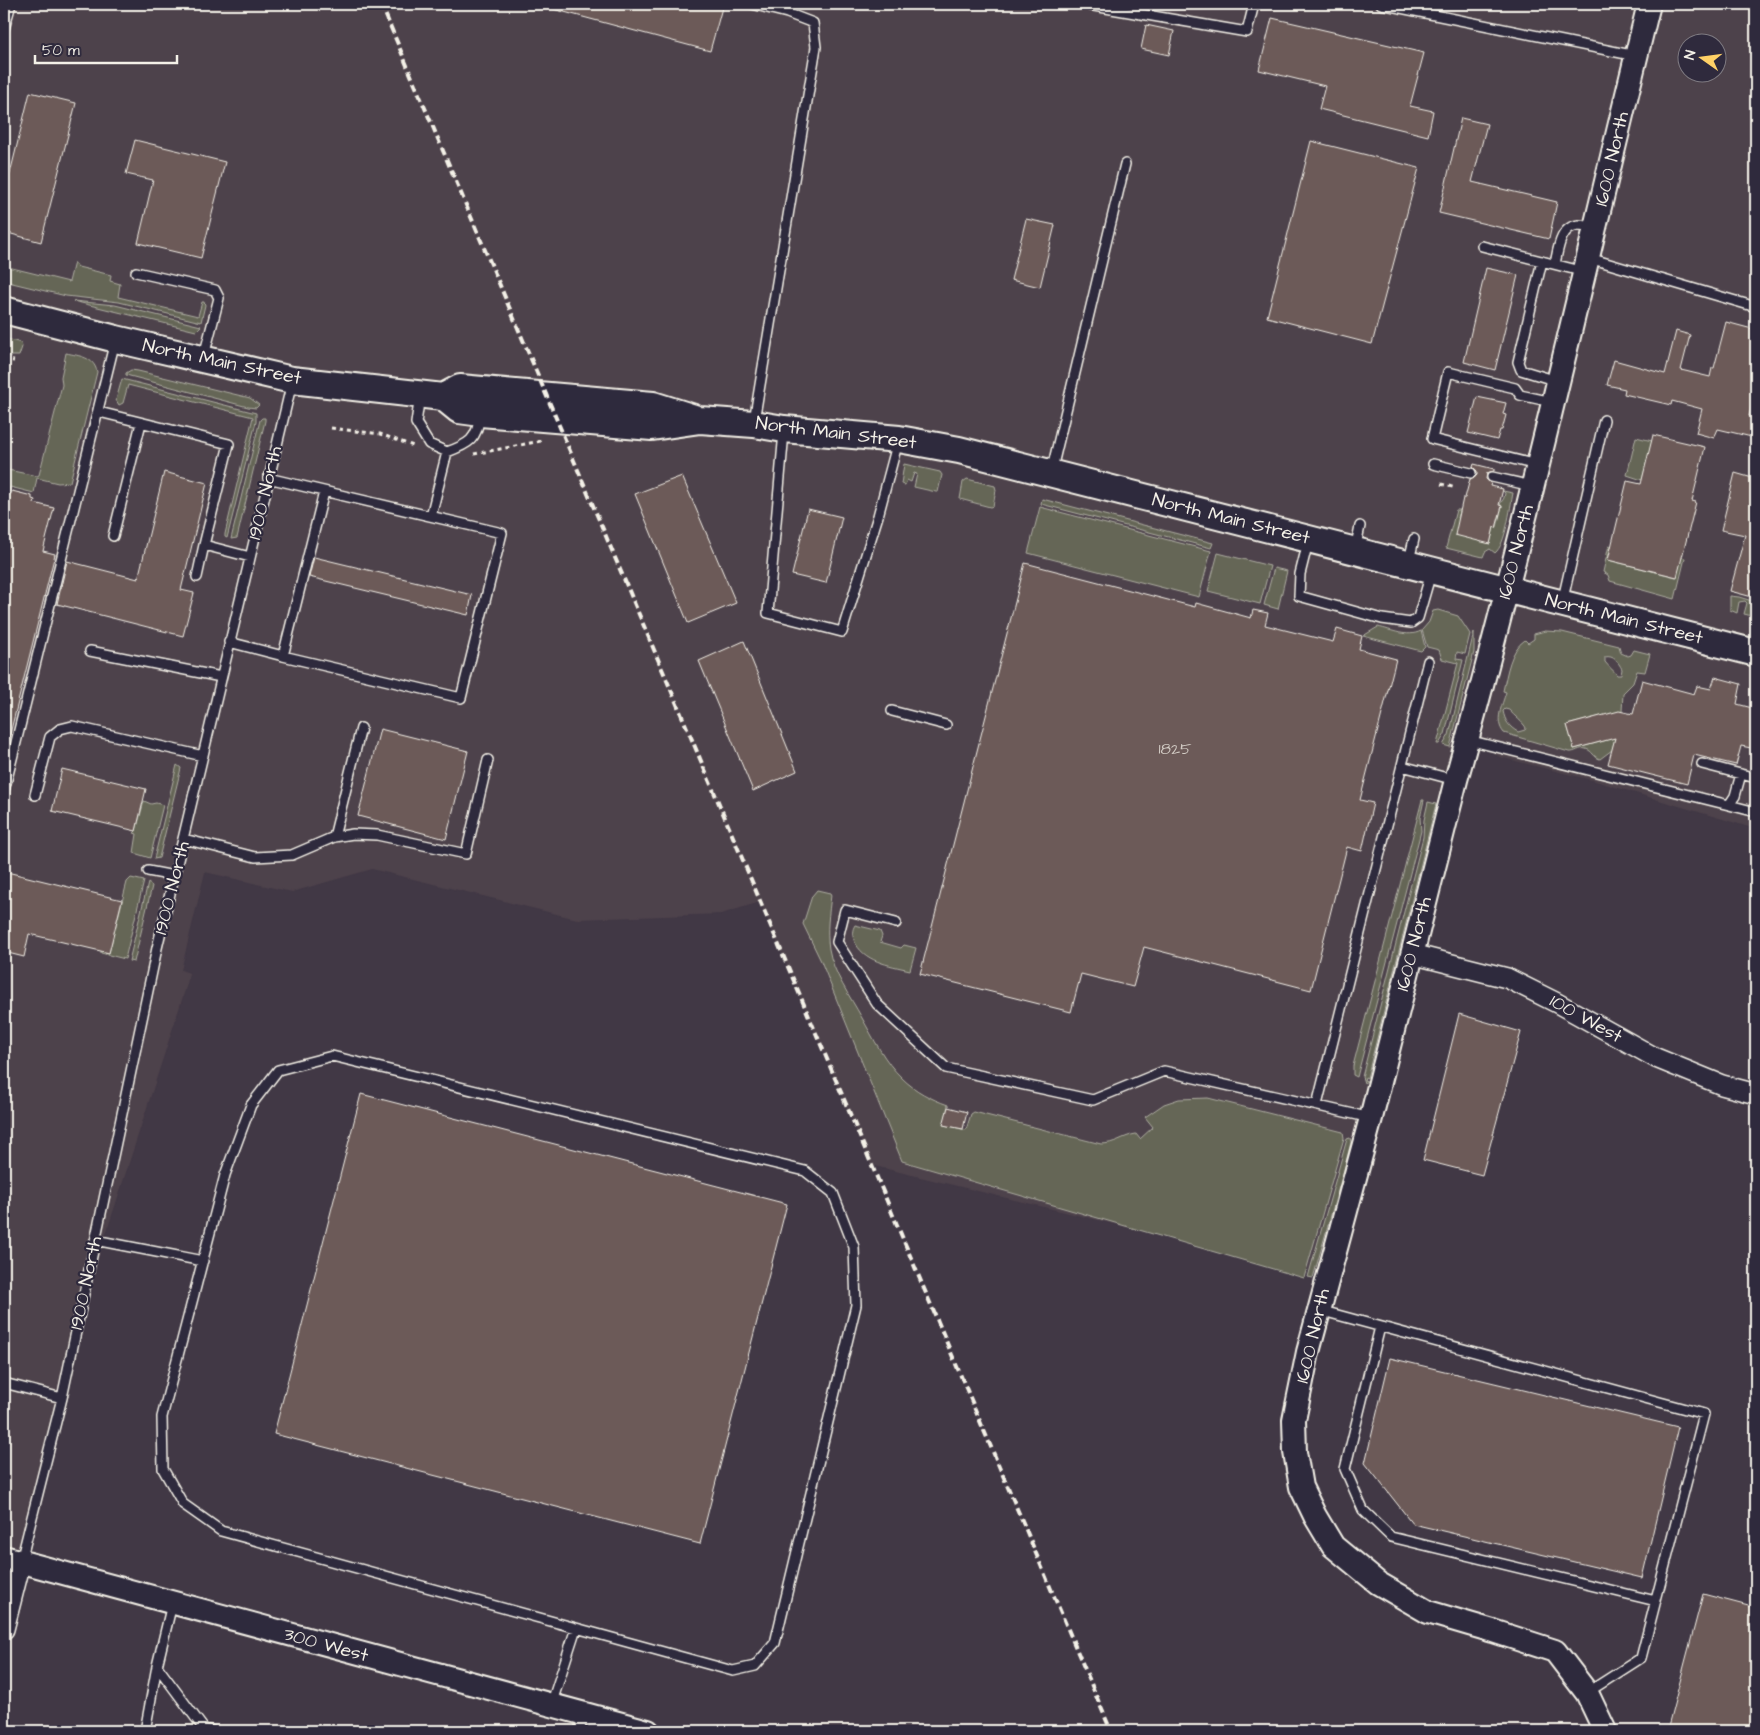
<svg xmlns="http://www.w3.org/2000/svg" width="1760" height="1735" font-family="'Architects Daughter',sans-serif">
  <rect width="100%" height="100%" fill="#413845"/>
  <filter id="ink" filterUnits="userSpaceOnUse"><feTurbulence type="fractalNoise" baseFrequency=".02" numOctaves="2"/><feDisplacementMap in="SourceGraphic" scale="10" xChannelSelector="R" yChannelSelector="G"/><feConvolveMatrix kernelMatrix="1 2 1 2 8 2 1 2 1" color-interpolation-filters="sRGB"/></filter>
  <g filter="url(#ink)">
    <path fill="#4e424b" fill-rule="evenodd" d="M 4,4 L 1756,4 L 1756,829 L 1592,780 L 1500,757 L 1457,732 L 1320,1274 L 871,1165 L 760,902 L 721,914 L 577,919 L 372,869 L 292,892 L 205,872 L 181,970 L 189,973 L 187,984 L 78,1320 L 21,1562 L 4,1557 ZM 1688,42 L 1718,42 L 1718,72 L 1688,72 Z"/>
    <path fill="#656657" stroke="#acaca0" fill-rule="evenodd" d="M 74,262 L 78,267 L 111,275 L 110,281 L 120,284 L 118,297 L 198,316 L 202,302 L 204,302 L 205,305 L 201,322 L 119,302 L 66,296 L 4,281 L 4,266 L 69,282 Z
      M 73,301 L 115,305 L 201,326 L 196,331 Z
      M 4,338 L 21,343 L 22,347 L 19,356 L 4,356 Z
      M 66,353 C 80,356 94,357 97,372 L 70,482 L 58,483 L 37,478 L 34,493 L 10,487 L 8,494 L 4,493 L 4,472 L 7,473 L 8,470 L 37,476 L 39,475 L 62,385 L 61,377 Z
      M 131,370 L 138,371 L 250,398 L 259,405 L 256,408 L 248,407 L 126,375 L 126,373 Z
      M 122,379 L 256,413 L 256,422 L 227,538 L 225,537 L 225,534 L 253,417 L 128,385 L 123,403 L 119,405 L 116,400 Z
      M 262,418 L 265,418 L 265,421 L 237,538 L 231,539 L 260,420 Z
      M 1636,437 L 1652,441 L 1642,480 L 1627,475 Z
      M 904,464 L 940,472 L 942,475 L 938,492 L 936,492 L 914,487 L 917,474 L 914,473 L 911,482 L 907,480 L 905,485 L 901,484 Z
      M 967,479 L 995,486 L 996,490 L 993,506 L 990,507 L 960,499 L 963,482 Z
      M 1503,491 L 1513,493 C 1510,508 1506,544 1495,553 L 1490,549 L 1485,552 L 1483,557 L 1446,548 L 1456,510 L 1460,510 L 1458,518 L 1490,544 L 1494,527 L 1497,527 L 1502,506 L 1500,504 L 1504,498 L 1505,493 Z
      M 1042,499 L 1213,543 L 1211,548 L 1041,504 Z
      M 1040,507 L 1211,551 L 1199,597 L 1028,553 Z
      M 1609,545 L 1611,546 L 1608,560 L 1676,577 L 1681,557 L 1685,558 L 1675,599 L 1610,581 L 1608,575 L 1603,572 Z
      M 1218,553 L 1270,566 L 1260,604 L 1208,591 Z
      M 1274,568 L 1287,571 L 1278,609 L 1264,605 Z
      M 1730,596 L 1739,597 L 1752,601 L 1752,603 L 1755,604 L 1752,616 L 1744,614 L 1747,603 L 1745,601 L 1739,602 L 1737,613 L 1730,610 Z
      M 1438,610 L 1458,616 L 1470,634 L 1465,654 L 1457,652 L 1456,659 L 1463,660 L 1445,734 L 1439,744 L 1437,744 L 1458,663 L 1442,659 L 1439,650 L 1427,647 L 1422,630 L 1429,622 L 1433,611 Z
      M 1378,627 C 1392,630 1407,638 1421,631 L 1425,647 L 1421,651 L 1363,636 Z
      M 1545,631 L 1562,632 L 1619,646 L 1621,653 L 1628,656 L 1631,655 L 1634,650 L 1650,654 L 1645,672 L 1637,671 L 1633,683 L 1623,693 L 1622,711 L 1612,750 L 1600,759 C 1593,757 1593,751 1586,749 C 1580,747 1575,753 1569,752 L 1504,733 C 1494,721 1502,706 1506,692 L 1503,691 C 1507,674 1510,650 1525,640 L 1528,643 L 1534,639 L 1534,634 ZM 1605,657 C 1614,655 1618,662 1622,669 L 1621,675 L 1617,675 C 1613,670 1609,667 1605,662 ZM 1505,709 L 1509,710 C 1514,716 1524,723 1526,728 L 1525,730 L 1518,732 C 1509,727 1505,721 1503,711 ZM 1601,716 L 1607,740 L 1574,749 L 1567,725 Z
      M 1474,632 L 1474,652 L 1450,747 L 1443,745 L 1449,735 Z
      M 177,765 L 181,768 L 159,858 L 154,859 Z
      M 1422,800 L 1424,800 L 1420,818 L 1421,831 L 1357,1077 L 1353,1075 L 1353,1066 Z
      M 144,801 L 151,804 L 156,803 L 163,805 L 150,858 L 134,853 L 137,834 L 134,833 L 136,831 Z
      M 1428,802 L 1436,804 L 1367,1078 L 1365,1077 L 1364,1080 L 1367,1081 L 1364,1083 L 1362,1077 L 1423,837 L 1424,820 Z
      M 131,878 L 144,881 L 125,959 L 101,953 L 101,951 L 109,953 L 127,882 Z
      M 148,883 L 152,886 L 134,962 L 129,961 Z
      M 817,890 L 830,893 L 831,895 C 829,914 826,930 829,949 C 833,973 850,996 862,1018 C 874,1039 884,1061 902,1078 C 915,1091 931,1099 948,1105 L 944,1125 L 966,1130 L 971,1114 L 974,1112 L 1101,1144 C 1115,1144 1123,1136 1136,1134 L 1140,1139 L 1153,1127 L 1145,1117 L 1164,1104 L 1179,1099 L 1208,1098 L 1343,1132 L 1344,1138 L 1304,1278 L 902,1161 L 821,961 L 803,924 L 812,896 Z
      M 855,925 L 880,931 L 882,936 L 880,942 L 901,948 L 904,945 L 916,948 L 910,970 C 889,965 863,962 854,940 C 852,934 852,930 855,925 Z
      M 1350,1138 L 1351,1142 L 1345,1166 L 1313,1278 L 1308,1277 L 1347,1139 Z"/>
    <path fill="#6c5a59" stroke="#f4f1e8" d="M 554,4 L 723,4 L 710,51 L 553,9 Z
      M 1272,18 L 1424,53 L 1410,106 L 1433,111 L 1428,136 L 1319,109 L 1325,86 L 1259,70 Z
      M 1146,25 L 1174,31 L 1169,55 L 1141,49 Z
      M 30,92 L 76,103 L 41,242 L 4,232 L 4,198 Z
      M 1461,118 L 1487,124 L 1472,182 L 1557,202 L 1549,239 L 1439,213 Z
      M 135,140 L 225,162 L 201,258 L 138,243 L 153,180 L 126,174 Z
      M 1311,141 L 1419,168 L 1372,344 L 1267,317 Z
      M 1026,219 L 1055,225 L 1040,287 L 1011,280 Z
      M 1486,268 L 1518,275 L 1495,370 L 1464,362 Z
      M 1726,322 L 1756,330 L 1756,389 L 1749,416 L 1756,417 L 1756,438 L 1718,429 L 1714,438 L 1696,433 L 1702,409 L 1672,401 L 1671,405 L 1624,394 L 1625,389 L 1607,385 L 1614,360 L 1665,374 L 1676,331 L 1690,335 L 1681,370 L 1710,377 L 1712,368 L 1714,368 Z
      M 1477,397 L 1506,403 L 1503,414 L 1506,415 L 1502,430 L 1500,430 L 1497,440 L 1468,433 Z
      M 1653,435 L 1705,447 L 1692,501 L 1696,502 L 1677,577 L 1608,560 L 1627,481 L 1641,484 Z
      M 1474,464 L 1494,469 L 1494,471 L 1487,473 L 1486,479 L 1491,483 L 1490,486 L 1503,489 L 1499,505 L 1502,506 L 1496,528 L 1494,527 L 1490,544 L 1455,535 L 1463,498 L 1465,498 L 1470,479 L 1473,479 L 1477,475 L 1477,471 L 1473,467 Z
      M 164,472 L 207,483 L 181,590 L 194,593 L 183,636 L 57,604 L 67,561 L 138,579 Z
      M 1735,473 L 1756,479 L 1756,598 L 1730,591 L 1745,535 L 1721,530 Z
      M 682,476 L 736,603 L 688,623 L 635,494 Z
      M 12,491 L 32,496 L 32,499 L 35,500 L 34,503 L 54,508 L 43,551 L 55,554 L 8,742 L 4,741 L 4,493 L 11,494 Z
      M 808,509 L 842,517 L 826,583 L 792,575 Z
      M 314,557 L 472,595 L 468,615 L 309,577 Z
      M 1025,563 L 1195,607 L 1196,603 L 1251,618 L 1253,610 L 1268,613 L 1265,625 L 1333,642 L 1337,629 L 1362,636 L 1359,649 L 1396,659 L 1360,800 L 1373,803 L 1362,851 L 1347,847 L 1311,990 L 1144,947 L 1133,987 L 1081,974 L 1071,1012 L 920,974 Z
      M 744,641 L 797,771 L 753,791 L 699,661 Z
      M 1715,677 L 1741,684 L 1737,704 L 1756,709 L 1756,749 L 1741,746 L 1736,765 L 1694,755 L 1687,784 L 1608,764 L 1615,738 L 1574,749 L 1567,725 L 1619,711 L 1633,714 L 1642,680 L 1694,694 L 1697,686 L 1711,689 Z
      M 380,729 L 468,751 L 446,839 L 358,816 Z
      M 62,769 L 146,789 L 136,831 L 52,811 Z
      M 7,872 L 122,900 L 109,953 L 29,934 L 24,957 L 4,952 L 4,884 Z
      M 1459,1014 L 1521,1032 L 1482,1175 L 1423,1160 Z
      M 361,1094 L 787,1204 L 700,1544 L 274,1434 Z
      M 948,1107 L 967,1112 L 963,1129 L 943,1125 Z
      M 1390,1358 L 1678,1427 L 1642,1578 L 1413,1524 L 1365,1463 Z
      M 1703,1594 L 1756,1608 L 1756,1708 L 1750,1731 L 1667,1731 Z"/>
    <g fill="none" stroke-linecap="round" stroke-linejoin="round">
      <g stroke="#f4f1e8" stroke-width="12">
        <path id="service" d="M 752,4 L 787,13 L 813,23 L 816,47 L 754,421
          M 1082,4 L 1247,32 L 1254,4
          M 1381,4 L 1636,56
          M 4,29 L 11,4
          M 1482,246 L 1585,272
          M 1589,258 L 1756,307
          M 1542,261 L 1518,362 L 1521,370 L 1557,381
          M 1555,264 C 1558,250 1560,226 1579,225 C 1584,225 1591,228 1595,229
          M 136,272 L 215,290 L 219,298 L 204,356
          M 420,395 L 416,423 L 429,444 L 447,452 C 469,444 477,440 480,415
          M 99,412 L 229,444 L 204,545 L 250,557
          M 784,432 L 768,613 L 842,632 L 878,516 L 898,441
          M 1433,464 L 1471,473
          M 1537,465 L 1432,439 L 1448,372 L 1515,388 L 1520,395 L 1552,402
          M 1051,473 L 1125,164
          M 1492,477 L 1532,486
          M 268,478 L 502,533 L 461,698 L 283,656
          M 431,516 L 447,452
          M 113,536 L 141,423
          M 1308,542 L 1300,574 L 1299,596 L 1382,619 L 1411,623 L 1418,618 L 1431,573
          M 1355,550 L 1360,526
          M 1409,561 L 1414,539
          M 197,577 L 204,545
          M 1562,603 L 1604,420
          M 229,642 L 283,656 L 324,492
          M 90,651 L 221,677
          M 892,711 L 946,725
          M 1468,740 L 1729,805 L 1735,796 L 1741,774
          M 1702,764 L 1756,778
          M 1402,766 L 1455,780
          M 4,791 L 115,341
          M 35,795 L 50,737 L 60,729 L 72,726 L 203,756
          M 1729,805 L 1756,812
          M 334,837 L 353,834 L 377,835 L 466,854 L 488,760
          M 184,839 L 255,857 L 292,855 L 334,837 L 361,728
          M 148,871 L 174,876
          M 896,923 L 845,910 L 837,942 L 877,1004 L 946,1068 L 1093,1100 L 1164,1071 L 1371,1118
          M 1317,1105 L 1428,661
          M 95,1240 L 203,1261
          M 1319,1310 L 1704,1414 L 1641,1658 L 1588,1692
          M 1380,1327 L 1345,1469 L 1363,1510 L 1391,1537 L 1656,1601
          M 4,1383 L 62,1398 L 21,1561
          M 62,1398 L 157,948 L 292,382
          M 172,1604 L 157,1666 L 204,1729 L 213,1731
          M 551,1705 L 576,1628 L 733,1671 L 755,1666 L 775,1643 L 856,1305 L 854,1247 L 833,1193 L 805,1171 L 332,1056 L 278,1070 L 251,1105 L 225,1175 L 162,1417 L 163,1469 L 183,1504 L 221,1531 L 576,1628
          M 145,1731 L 157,1666
          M 579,1731 L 584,1714"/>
      </g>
      <g stroke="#f4f1e8" stroke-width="22">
        <path id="minor" d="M 1412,954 L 1507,978 L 1557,1003 L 1656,1058 L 1722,1085 L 1756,1094
          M 4,1629 L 21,1562"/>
      </g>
      <g stroke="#f4f1e8" stroke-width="26">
        <path id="tertiary" d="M 4,1557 L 648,1731
          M 1605,1731 L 1587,1693 L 1555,1651 L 1493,1631 L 1428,1612 L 1378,1583 L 1333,1546 L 1315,1516 L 1301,1487 L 1295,1452 L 1294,1420 L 1308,1352 L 1371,1118 L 1456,780 C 1528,523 1585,263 1649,4"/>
      </g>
      <g stroke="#f4f1e8" stroke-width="30">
        <path id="secondary" d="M 4,310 L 116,339 L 292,380 L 443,397 L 460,388 L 653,405 L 694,418
          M 443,397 L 459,410 L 481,413 L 652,427 L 700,420 L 754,424 L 784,429 L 899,439 L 959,450 L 1756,653"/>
      </g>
      <path stroke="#f4f1e8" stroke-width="3" stroke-dasharray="4 4" stroke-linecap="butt" d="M 4,360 L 14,361
        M 331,428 L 380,434 L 416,447
        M 474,454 L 541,441
        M 1441,484 L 1456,488"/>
      <use href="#service" stroke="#2f2a3d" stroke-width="9"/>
      <use href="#minor" stroke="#2f2a3d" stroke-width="19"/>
      <use href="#tertiary" stroke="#2f2a3d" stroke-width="22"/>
      <use href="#secondary" stroke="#2f2a3d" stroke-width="26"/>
      <path stroke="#f4f1e8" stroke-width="4" stroke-dasharray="8 4" stroke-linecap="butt" d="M 381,4 L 1111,1731"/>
    </g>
  </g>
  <g text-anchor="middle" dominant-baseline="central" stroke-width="4.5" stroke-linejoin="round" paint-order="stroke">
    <g font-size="16" fill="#d2cbc4">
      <text x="1175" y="749">1825</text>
    </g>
    <g font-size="19" fill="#f4f1e8" stroke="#2f2a3d">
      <text transform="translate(1612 159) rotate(-77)">1600 North</text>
      <text transform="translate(222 362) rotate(12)">North Main Street</text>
      <text transform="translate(836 433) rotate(7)">North Main Street</text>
      <text transform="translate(265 493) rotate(-77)">1900 North</text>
      <text transform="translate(1231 519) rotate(14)">North Main Street</text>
      <text transform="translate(1516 552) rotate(-76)">1600 North</text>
      <text transform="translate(1624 619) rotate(14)">North Main Street</text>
      <text transform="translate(172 888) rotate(-76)">1900 North</text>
      <text transform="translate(1414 944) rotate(-76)">1600 North</text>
      <text transform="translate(1586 1019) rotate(29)">100 West</text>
      <text transform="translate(86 1283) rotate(-78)">1900 North</text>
      <text transform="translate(1313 1336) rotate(-77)">1600 North</text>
      <text transform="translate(326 1645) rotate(15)">300 West</text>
    </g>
  </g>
  <rect width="1760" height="1735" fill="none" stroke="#2f2a3d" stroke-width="20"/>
  <rect x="10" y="10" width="1740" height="1715" fill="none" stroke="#f4f1e8" stroke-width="2" filter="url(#ink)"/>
  <g transform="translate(1702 58) rotate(284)"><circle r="24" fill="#2f2a3d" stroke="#7e7a81"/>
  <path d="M0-4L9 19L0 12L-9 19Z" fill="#ffd166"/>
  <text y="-8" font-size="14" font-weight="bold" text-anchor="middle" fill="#f4f1e8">N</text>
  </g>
  <path d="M35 55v8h142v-8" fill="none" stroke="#f4f1e8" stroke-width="2.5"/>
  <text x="42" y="55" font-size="15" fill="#f4f1e8" stroke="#2f2a3d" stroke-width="4" paint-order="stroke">50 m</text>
</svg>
